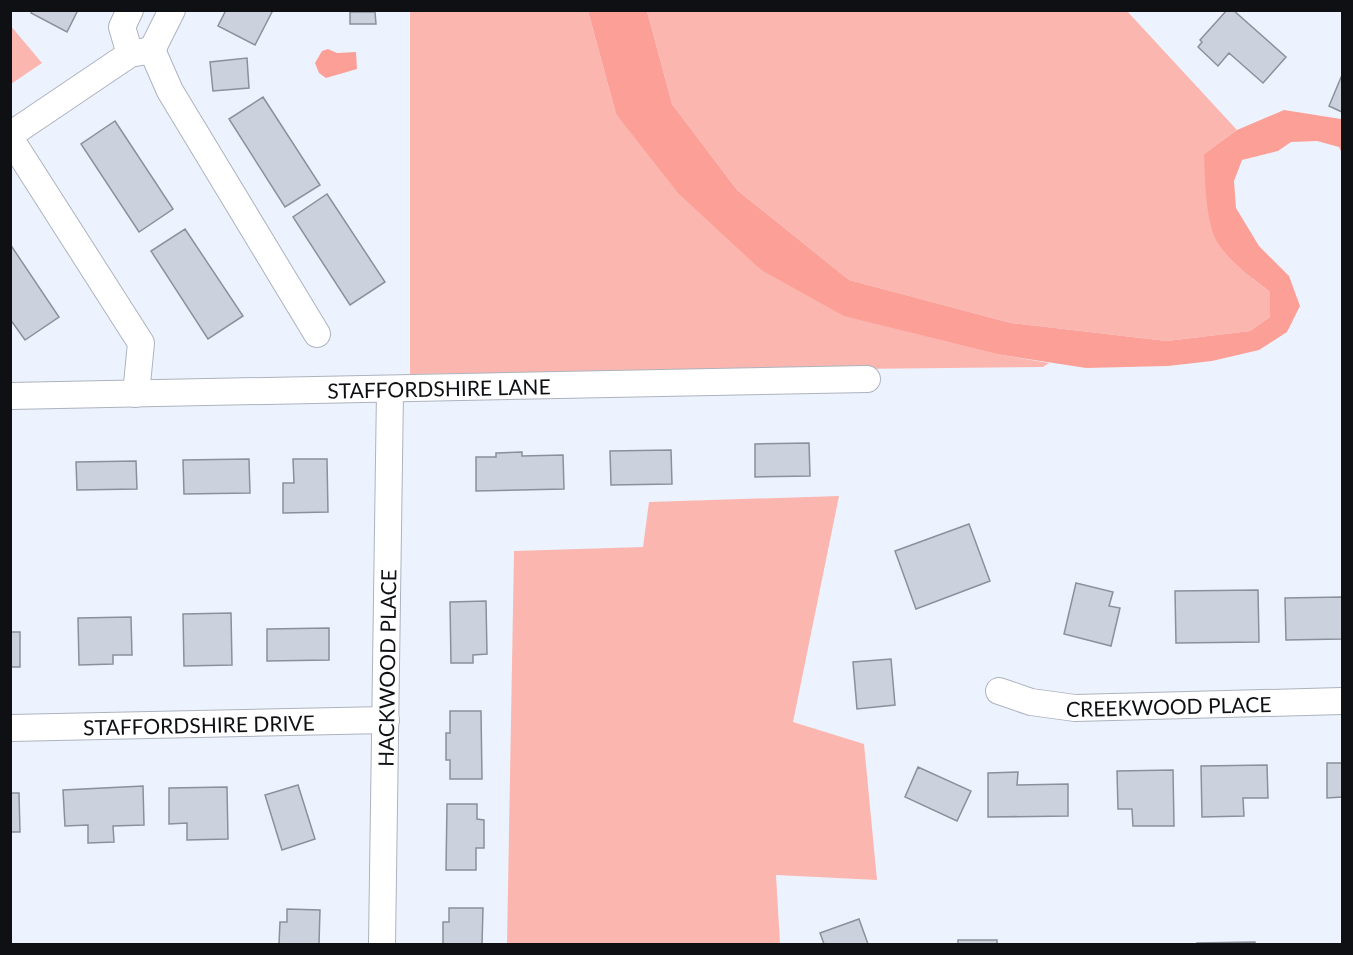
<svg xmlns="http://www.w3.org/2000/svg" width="1353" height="955" font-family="Lato,sans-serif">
  <rect width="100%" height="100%" fill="#edf3fe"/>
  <path fill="#fbb7af" d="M 410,11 L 588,11 L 616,114 L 761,270 L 1002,355 L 1049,363 L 1043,367 L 410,374 Z
    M 647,11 L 1127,11 L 1237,130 L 1204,154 L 1253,279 L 1270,292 L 1270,317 L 1250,331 L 1167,341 L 1011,323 L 849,280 L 737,190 L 672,104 Z
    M 10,25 L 42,63 L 11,84 L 10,84 Z
    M 839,496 L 793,722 L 864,744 L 877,880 L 776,875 L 780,944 L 507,944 L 514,551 L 643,547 L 649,502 Z"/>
  <path fill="#fca097" d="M 588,11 L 647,11 L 672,104 L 737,190 L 849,280 L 1011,323 L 1167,341 L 1250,331 L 1270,317 L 1270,292 C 1252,278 1232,263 1219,245 C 1205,225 1205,178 1204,154 L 1237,130 L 1284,110 L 1341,119 L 1342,153 L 1339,147 L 1317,141 L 1291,142 L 1278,151 L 1242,160 L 1234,181 L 1236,208 L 1259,246 L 1289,276 L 1300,306 L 1287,332 L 1259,350 L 1212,361 L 1168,366 L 1086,368 L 1002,355 L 844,316 L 761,270 L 678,193 L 616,114 Z
    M 328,49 L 337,53 L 356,52 L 357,69 L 326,78 L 319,73 L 315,63 L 322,51 Z"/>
  <path fill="#ccd2dd" stroke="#8b909b" stroke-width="1.5" d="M 33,10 L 78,10 L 67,32 L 31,13 Z
    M 226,10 L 273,10 L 255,45 L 218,26 Z
    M 1227,10 L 1233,10 L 1286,57 L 1263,83 L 1229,53 L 1218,66 L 1198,47 L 1202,42 L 1200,40 Z
    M 350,12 L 375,12 L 376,24 L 350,24 Z
    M 247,58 L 249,88 L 213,91 L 210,62 Z
    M 1342,75 L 1342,112 L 1329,106 Z
    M 263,97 L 320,185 L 285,207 L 229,119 Z
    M 115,121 L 173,209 L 139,232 L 81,144 Z
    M 327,194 L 385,282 L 350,305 L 293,217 Z
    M 185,229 L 243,316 L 208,339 L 151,251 Z
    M 10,244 L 59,317 L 25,340 L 10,319 Z
    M 809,443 L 810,476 L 755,477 L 755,444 Z
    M 671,450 L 672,484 L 611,485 L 610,451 Z
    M 522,452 L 522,456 L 563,455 L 564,489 L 476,491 L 476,457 L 496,457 L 496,453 Z
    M 249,459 L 250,493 L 184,494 L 183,460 Z
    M 293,459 L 327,459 L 328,512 L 283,513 L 283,483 L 294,483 Z
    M 136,461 L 137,489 L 77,490 L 76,462 Z
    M 969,524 L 990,581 L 916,609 L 895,551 Z
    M 1076,583 L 1113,592 L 1109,606 L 1120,608 L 1111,646 L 1064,634 Z
    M 1258,590 L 1259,642 L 1176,643 L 1175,591 Z
    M 1342,597 L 1342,639 L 1286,640 L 1285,598 Z
    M 486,601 L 487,654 L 473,655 L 473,663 L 451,663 L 450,602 Z
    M 231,613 L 232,665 L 184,666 L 183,614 Z
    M 131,617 L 132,655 L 113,655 L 113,664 L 79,665 L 78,618 Z
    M 329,628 L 329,660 L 267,661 L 267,629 Z
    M 10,632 L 20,632 L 20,667 L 10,667 Z
    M 891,659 L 895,705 L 857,709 L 853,662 Z
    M 450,711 L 481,711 L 482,779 L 450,779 L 450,760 L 446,760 L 446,733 L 450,733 Z
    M 1327,763 L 1342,763 L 1342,797 L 1327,798 Z
    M 1267,765 L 1268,798 L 1243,798 L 1244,816 L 1202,817 L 1201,766 Z
    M 918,767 L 971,791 L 957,821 L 905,797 Z
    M 1173,770 L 1174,826 L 1133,826 L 1132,809 L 1118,809 L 1117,771 Z
    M 1018,772 L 1017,785 L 1068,784 L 1068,816 L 988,817 L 988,773 Z
    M 298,785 L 315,839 L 282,850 L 265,795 Z
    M 143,786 L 144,825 L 113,826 L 114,842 L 88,843 L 88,825 L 65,826 L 63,790 Z
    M 227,787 L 228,839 L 187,840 L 187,823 L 169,824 L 169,788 Z
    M 10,793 L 19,793 L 20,832 L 10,832 Z
    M 447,804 L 477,804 L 477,819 L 484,820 L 484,848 L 476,848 L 476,870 L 446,870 Z
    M 449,908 L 483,908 L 482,944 L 443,944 L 443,922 L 449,922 Z
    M 287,909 L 320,910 L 319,944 L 279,944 L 280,922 L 287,922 Z
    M 859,919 L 868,944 L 824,944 L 820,933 Z
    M 958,940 L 997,940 L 997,944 L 958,944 Z
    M 1255,942 L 1255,944 L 1197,944 L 1197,943 Z"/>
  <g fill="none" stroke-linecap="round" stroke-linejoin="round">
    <g stroke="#adb3be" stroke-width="28">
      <g id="street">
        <path d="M 152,50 L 170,91 L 317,334"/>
        <path d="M 152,50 L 172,10"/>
        <path d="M 130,54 L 122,27 L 130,10"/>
        <path d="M 10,135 L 130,54 L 152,50"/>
        <path d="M 10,138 L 141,343 L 136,394"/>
        <path id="s1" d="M 10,396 L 867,379"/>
        <path id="s2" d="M 999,691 L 1031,702 L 1075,708 L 1342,701"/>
        <path id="s3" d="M 10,728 L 386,720"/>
        <path id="s4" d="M 382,944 L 390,391"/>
      </g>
    </g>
    <use href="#street" stroke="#fff" stroke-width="26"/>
  </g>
  <g text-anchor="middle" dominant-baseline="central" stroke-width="4.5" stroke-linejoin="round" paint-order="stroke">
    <g font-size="21" fill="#0e1013" stroke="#fff">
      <text stroke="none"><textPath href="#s1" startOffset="429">STAFFORDSHIRE LANE</textPath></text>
      <text stroke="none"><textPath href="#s4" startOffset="276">HACKWOOD PLACE</textPath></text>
      <text stroke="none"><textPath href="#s2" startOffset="172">CREEKWOOD PLACE</textPath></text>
      <text stroke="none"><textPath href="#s3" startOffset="189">STAFFORDSHIRE DRIVE</textPath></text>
    </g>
  </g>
  <rect width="1353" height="955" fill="none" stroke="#0e1013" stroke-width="24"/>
</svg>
